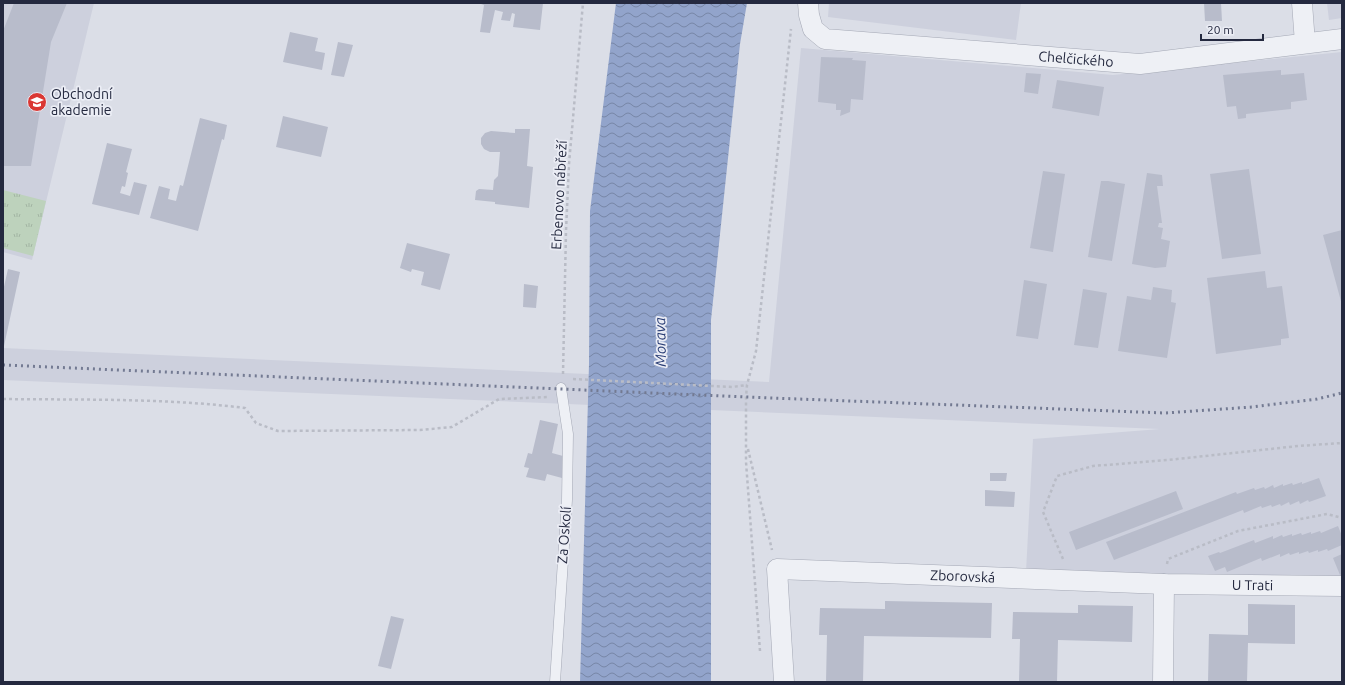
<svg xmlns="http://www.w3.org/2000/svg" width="1345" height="685" font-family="Ubuntu,sans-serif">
  <defs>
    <pattern id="park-tufts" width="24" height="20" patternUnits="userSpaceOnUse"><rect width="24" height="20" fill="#bdd2bc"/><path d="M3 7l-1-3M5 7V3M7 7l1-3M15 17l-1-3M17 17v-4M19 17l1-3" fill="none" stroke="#a2b4a3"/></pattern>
    <pattern id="water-waves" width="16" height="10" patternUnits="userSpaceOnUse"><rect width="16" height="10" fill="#92a4cb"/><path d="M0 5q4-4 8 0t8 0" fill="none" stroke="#7786a6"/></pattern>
  </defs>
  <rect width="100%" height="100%" fill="#dbdee7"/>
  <path fill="#cdd0dd" d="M 3,3 L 94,3 L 32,260 L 3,252 Z
    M 829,3 L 1021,3 L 1016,40 L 828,17 Z
    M 1327,3 L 1342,3 L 1342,18 L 1329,20 Z
    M 801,48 L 1113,75 L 1342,52 L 1342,578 L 1026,572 L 1033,439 L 1160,429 L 3,380 L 3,348 L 769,382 Z"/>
  <path fill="url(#park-tufts)" d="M 3,190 L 46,201 L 33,256 L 3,248 Z"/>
  <path fill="url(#water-waves)" d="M 616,3 L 747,3 L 740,44 L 711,320 L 711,682 L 580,682 L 589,364 L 590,211 Z"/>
  <path fill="#b8bccb" d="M 14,3 L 67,3 L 51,42 L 31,166 L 3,166 L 3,31 Z
    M 478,3 L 543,3 L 540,30 L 513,27 L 515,14 L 512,13 L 510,21 L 501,20 L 503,12 L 495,10 L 490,33 L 480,32 L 484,5 Z
    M 1204,3 L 1221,3 L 1222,21 L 1205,21 Z
    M 290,32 L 318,38 L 315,51 L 325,53 L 322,70 L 283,62 Z
    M 338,42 L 353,45 L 344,77 L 331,75 Z
    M 821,57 L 853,58 L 852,60 L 866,61 L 863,100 L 851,99 L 850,112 L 840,116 L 841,110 L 836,110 L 836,104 L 818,102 Z
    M 1281,70 L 1281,75 L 1304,73 L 1307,100 L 1291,102 L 1291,109 L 1246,114 L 1246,118 L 1238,119 L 1236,106 L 1227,107 L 1223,75 Z
    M 1026,73 L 1041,74 L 1038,94 L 1024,92 Z
    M 1057,80 L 1104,87 L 1099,116 L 1052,108 Z
    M 283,116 L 328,127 L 321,157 L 276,147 Z
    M 200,118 L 227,125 L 224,140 L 222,139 L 198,231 L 150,218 L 159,186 L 170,189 L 168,199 L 176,201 L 180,185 L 183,186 Z
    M 515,129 L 530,129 L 527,166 L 533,167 L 529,208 L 495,204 L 495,202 L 475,200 L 476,191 L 479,189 L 493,190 L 494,180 L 498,176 L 500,152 L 490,152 L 484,149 L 481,144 L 481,138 L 485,133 L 491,131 L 515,133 Z
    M 107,143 L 132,149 L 126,172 L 128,173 L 125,187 L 122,186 L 120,193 L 130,196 L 134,182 L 147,185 L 139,215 L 92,204 Z
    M 1249,169 L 1261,254 L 1222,259 L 1210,174 Z
    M 1043,171 L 1065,174 L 1053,252 L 1030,248 Z
    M 1147,173 L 1162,175 L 1163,186 L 1157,186 L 1162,223 L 1159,223 L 1158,227 L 1163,228 L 1161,239 L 1170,241 L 1166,267 L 1155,268 L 1132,264 Z
    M 1101,181 L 1108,181 L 1125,184 L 1112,261 L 1088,257 Z
    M 1342,230 L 1342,305 L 1323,235 Z
    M 407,243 L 450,254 L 440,290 L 421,285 L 424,272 L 412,269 L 411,272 L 400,268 Z
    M 8,269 L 20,272 L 4,346 L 3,291 Z
    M 1265,271 L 1267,288 L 1282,286 L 1289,338 L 1281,339 L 1281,345 L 1216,354 L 1207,278 Z
    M 1024,280 L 1047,284 L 1038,339 L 1016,336 Z
    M 524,284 L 538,286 L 536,308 L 523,307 Z
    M 1153,287 L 1172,290 L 1171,302 L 1176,303 L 1167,358 L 1118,351 L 1127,296 L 1151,300 Z
    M 1083,289 L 1107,293 L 1098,348 L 1074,345 Z
    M 540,420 L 558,424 L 552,453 L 563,456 L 562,478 L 547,474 L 545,481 L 526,477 L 529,468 L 524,467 L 528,453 L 532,454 Z
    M 990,473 L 1007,473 L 1006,481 L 990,481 Z
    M 1319,478 L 1326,496 L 1309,502 L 1308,500 L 1300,504 L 1299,501 L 1290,505 L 1289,502 L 1281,506 L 1280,504 L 1272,507 L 1271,505 L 1262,508 L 1261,506 L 1244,513 L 1243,510 L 1114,560 L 1106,542 L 1236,492 L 1237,494 L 1254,488 L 1255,490 L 1264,487 L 1265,489 L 1273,485 L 1274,488 L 1283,484 L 1283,486 L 1292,483 L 1293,485 L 1302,482 L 1302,484 Z
    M 985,490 L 1015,492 L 1014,507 L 985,506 Z
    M 1176,491 L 1183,509 L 1076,550 L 1069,532 Z
    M 1338,526 L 1342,536 L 1342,545 L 1328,551 L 1327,549 L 1318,552 L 1318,550 L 1309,553 L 1308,551 L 1299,554 L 1299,552 L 1290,555 L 1289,553 L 1280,557 L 1280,554 L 1262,561 L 1261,558 L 1227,572 L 1225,567 L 1215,571 L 1208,556 L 1219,552 L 1220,553 L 1254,540 L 1255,543 L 1273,536 L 1273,539 L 1282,535 L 1283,537 L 1292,534 L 1292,536 L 1301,533 L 1302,535 L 1311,532 L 1311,534 L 1320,531 L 1321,533 Z
    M 1342,554 L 1342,574 L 1340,575 L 1333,558 Z
    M 885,601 L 992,603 L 991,638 L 864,636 L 863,682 L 826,682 L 827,635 L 819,635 L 820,608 L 885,609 Z
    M 1248,604 L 1295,605 L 1295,644 L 1248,643 L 1247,682 L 1208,682 L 1209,634 L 1248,635 Z
    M 1078,605 L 1133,606 L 1132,642 L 1058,640 L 1057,682 L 1019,682 L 1020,639 L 1012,639 L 1013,612 L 1078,613 Z
    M 391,616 L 404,619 L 391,669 L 378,666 Z"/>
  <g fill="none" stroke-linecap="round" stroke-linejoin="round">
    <g stroke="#a4a8b5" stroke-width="11">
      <path id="service" d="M 555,682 L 567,500 L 568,434 L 561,388"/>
    </g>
    <g stroke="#a4a8b5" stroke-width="21">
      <g id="minor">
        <path id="s1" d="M 808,3 L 809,15 L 813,29 L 825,39 L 1140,64 L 1342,39"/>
        <path d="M 1302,3 L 1305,43"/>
        <path id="s2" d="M 784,682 L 777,569 L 1164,584 L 1342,586"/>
        <path d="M 1163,682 L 1164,584"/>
      </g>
    </g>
    <path stroke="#b9bcc6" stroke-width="2.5" stroke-dasharray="3 3" stroke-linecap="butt" d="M 563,374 L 566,231 L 569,164 L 583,3
      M 573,379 L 732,387 L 747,385
      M 3,399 C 84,400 165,398 245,408 L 256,423 L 278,431 L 420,430 L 452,427 L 499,399 L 548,397
      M 748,449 L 772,550
      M 1063,559 L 1043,512 L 1057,476 L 1093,466 L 1168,460 L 1298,446 L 1342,443
      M 1167,564 L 1168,559 L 1238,531 L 1327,514 L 1342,518
      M 760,651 L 746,462 L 746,397 L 747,385 L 756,351 L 791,29"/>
    <use href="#service" stroke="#eef0f5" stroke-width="10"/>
    <use href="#minor" stroke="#eef0f5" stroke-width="20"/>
    <path stroke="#737a92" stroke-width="3" stroke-dasharray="2 4" stroke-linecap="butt" d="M 3,365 L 746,397 L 1165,413 L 1252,407 L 1317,399 L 1342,393"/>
  </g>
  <defs>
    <g id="school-disc" transform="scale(1)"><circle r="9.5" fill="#da3733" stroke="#ebedf5"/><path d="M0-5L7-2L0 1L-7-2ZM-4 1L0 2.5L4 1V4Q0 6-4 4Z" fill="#fff"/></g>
  </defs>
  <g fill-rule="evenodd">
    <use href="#school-disc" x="37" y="102"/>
  </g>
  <g text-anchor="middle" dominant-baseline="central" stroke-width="3.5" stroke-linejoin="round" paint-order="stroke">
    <g font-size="14" fill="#24293f" stroke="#ebedf5">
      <text stroke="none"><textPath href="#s1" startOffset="294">Chelčického</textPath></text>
      <text transform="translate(559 195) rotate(-87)">Erbenovo nábřeží</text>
      <text transform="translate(564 535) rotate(-86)">Za Oskolí</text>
      <text stroke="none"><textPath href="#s2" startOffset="299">Zborovská</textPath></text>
      <text stroke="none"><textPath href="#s2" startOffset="589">U Trati</textPath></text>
    </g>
    <g font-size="14" fill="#24293f" stroke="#ebedf5" text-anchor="start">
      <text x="51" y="94">Obchodní<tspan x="51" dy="16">akademie</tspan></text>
    </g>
    <g font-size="15" font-style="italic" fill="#2b3f76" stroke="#ebedf5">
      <text transform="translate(660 342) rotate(-91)">Morava</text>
    </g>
  </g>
  <rect width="1345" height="685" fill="none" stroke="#24293f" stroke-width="8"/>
  <path d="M1201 34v6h62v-6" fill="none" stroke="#24293f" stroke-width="2"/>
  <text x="1207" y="34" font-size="12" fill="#24293f" stroke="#ebedf5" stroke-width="3" paint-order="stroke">20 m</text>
</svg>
